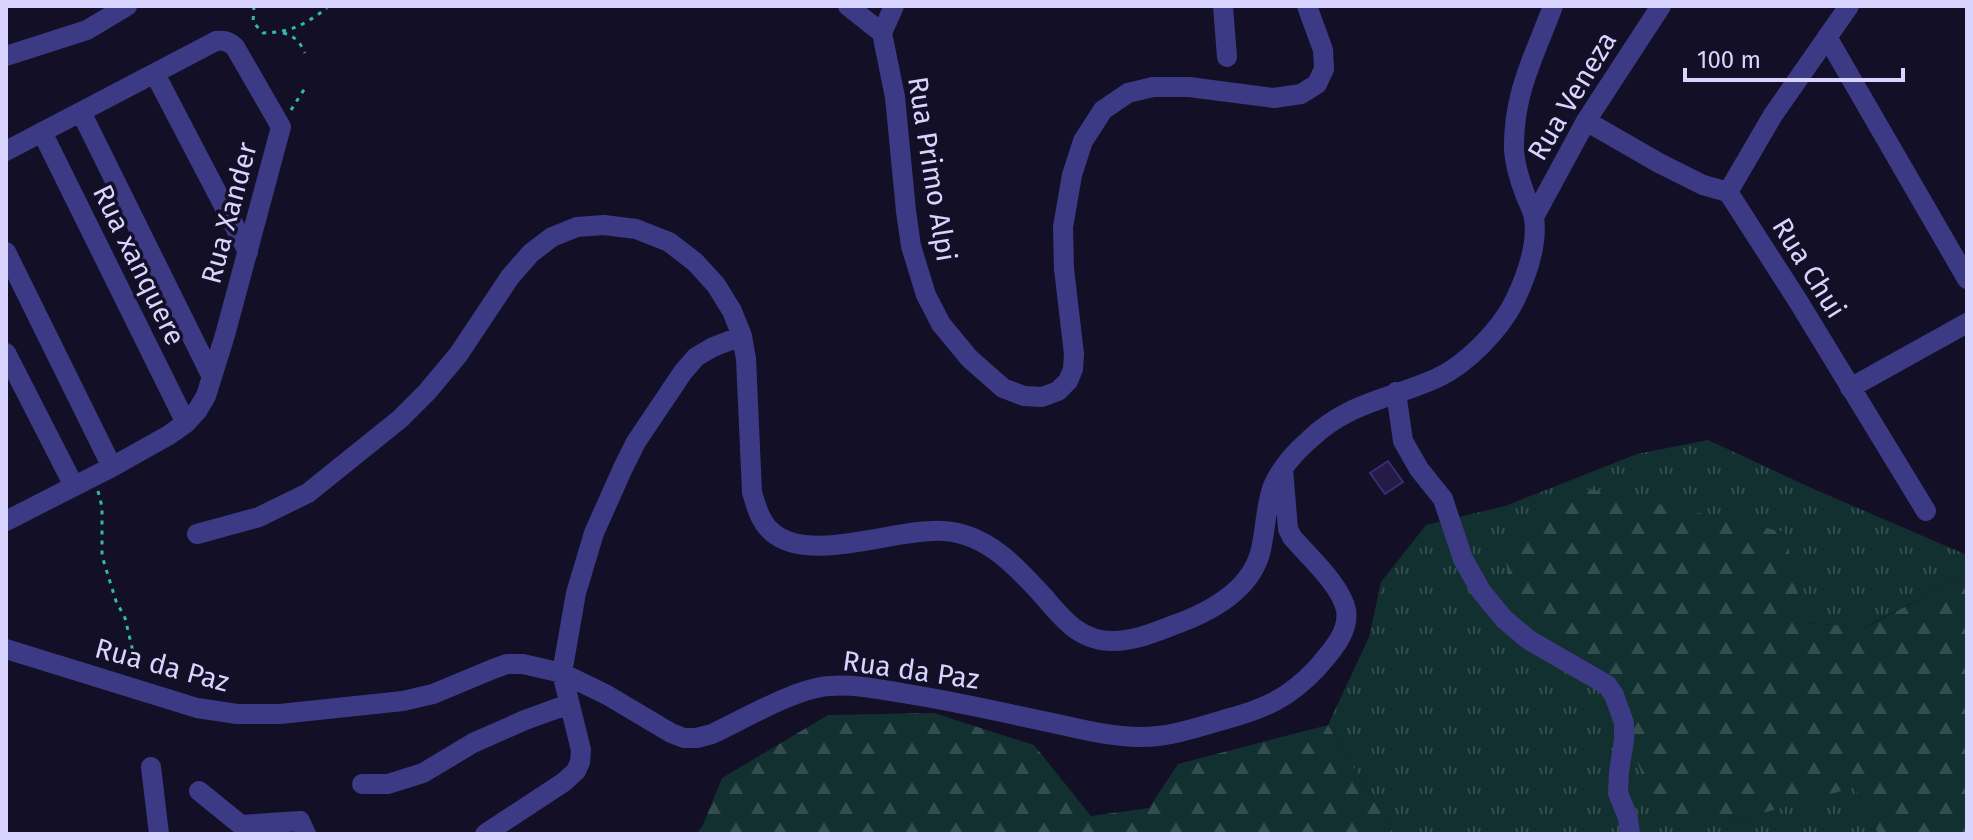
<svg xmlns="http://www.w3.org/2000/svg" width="1973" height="840" font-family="'Fira Sans',sans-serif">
  <defs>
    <pattern id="grass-tufts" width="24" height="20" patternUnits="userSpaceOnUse" patternTransform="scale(2)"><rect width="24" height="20" fill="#12302f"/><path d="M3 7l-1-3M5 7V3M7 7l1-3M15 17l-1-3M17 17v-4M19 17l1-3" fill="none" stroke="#344d4e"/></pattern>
    <pattern id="forest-firs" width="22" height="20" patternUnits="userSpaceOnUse" patternTransform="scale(2)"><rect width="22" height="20" fill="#12302f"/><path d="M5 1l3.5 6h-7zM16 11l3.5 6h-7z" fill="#344d4e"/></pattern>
  </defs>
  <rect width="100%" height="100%" fill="#130f26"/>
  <path fill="url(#grass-tufts)" d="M 1708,440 L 1816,490 L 1967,555 L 1967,574 L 1865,627 L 1804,623 L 1598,669 L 1725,824 L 1855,786 L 1878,834 L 1394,834 L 1328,725 L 1369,637 L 1381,582 L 1426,525 L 1505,506 L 1637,454 Z"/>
  <path fill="url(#forest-firs)" d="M 1590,489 L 1785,532 L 1804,623 L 1866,627 L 1967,574 L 1967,834 L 1878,834 L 1855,787 L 1725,824 L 1658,812 L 1598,669 L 1510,605 L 1505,548 L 1546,501 Z
    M 934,713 L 1034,745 L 1091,816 L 1149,808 L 1178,764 L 1328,725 L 1394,834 L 696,834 L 702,827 L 722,778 L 828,715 Z"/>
  <path fill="#241b47" stroke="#3b2d73" stroke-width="2" d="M 1388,461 L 1403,482 L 1385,494 L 1370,473 Z"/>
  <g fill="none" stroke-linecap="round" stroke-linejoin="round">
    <path stroke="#2fb8b0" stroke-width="3" stroke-dasharray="4 6" stroke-linecap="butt" d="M 254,6 L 253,22 L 263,33 C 292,32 304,25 327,8
      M 283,33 C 295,36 300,42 305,53
      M 291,110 L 305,88
      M 98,491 L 102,507 L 102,556 L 116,601 L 125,618 L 138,673"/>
    <path stroke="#3d3a85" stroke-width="20" d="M 848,6 L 882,33 L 895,97 L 906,211 L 911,246 L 926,295 L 941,324 L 969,358 L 1003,388 L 1024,396 L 1042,397 L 1058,391 L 1068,381 L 1073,369 L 1074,354 L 1064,269 L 1063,227 L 1072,175 L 1083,141 L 1103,110 L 1128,93 L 1153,87 L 1189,87 L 1274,98 L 1301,94 L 1317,84 L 1324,69 L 1323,50 L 1307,6
      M 1223,6 L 1227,57
      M 882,33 L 894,6
      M 1827,37 L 1967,279
      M 6,56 L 87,30 L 127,6
      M 155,74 L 248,252
      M 81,112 L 212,377
      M 1586,121 L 1659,163 L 1703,185 L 1728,192 L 1798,301 L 1926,511
      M 42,132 L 186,423
      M 6,151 L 216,41 C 224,40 228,41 235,47 L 281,127 L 225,335 L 206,396 L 197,411 L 186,423 L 169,435 L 112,467 L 6,521
      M 1728,192 L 1773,115 L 1849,6
      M 1534,217 L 1586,121 L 1661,6
      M 6,252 L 112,467
      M 6,353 L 74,486
      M 1850,388 L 1967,323
      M 1396,392 L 1403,441 L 1419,469 L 1443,499 L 1463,559 L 1481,591 L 1504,619 L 1529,640 L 1607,685 L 1614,695 L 1624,723 L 1624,740 L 1619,772 L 1618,793 L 1628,818 L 1630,834
      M 197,534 L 259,517 L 308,493 L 400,419 L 427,392 L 458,355 L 510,277 L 531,253 L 552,237 L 577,227 L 604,225 L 636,229 L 669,242 L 695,262 L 716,285 L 732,311 L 742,336 L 746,359 L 752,492 C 756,506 760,522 772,532 C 809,565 895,528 943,531 C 986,533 1017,567 1044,597 C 1064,620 1080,641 1113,641 C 1138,641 1159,630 1182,622 C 1218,608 1256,585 1262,544 C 1266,525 1266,504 1273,486 C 1281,468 1294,453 1309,440 C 1348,402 1391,399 1437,378 C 1466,365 1501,329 1515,300 C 1526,277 1538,245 1534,218 C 1533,211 1528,202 1525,194 C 1520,181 1515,164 1514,150 C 1513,93 1534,57 1553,6
      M 6,649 L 197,708 L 237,714 L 280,714 L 403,701 L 433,694 L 493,669 L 507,664 L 523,664 L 562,673 L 607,695 L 671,733 L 684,738 L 697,738 L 712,734 C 742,720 798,687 830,686 C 854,684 878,689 902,693 C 954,701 1005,713 1057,724 C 1084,730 1112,737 1140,737 C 1169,737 1196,728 1223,720 C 1264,709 1288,699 1317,668 C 1330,653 1350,632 1346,610 C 1341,585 1308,556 1292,537 L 1288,529 L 1283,469
      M 151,767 L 159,834
      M 362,784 L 388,784 L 423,773 L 473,743 L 525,720 L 569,704
      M 199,791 L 241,825 L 300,821 L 306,834
      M 485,834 L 564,782 L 576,771 L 580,762 L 581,750 L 562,673 L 576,593 L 594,533 L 623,468 L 636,442 L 683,372 L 696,357 L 713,347 L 742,336"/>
  </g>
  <g text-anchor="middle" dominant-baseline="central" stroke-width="7" stroke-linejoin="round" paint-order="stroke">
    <g font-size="28" fill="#d9d4ff" stroke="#130f26">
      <text transform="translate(1572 96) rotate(-59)">Rua Veneza</text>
      <text transform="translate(932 169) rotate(81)">Rua Primo Alpi</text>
      <text transform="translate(229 213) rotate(-75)">Rua Xander</text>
      <text transform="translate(139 265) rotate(64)">Rua xanquere</text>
      <text transform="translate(1809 268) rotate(58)">Rua Chui</text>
      <text transform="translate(162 665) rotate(15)">Rua da Paz</text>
      <text transform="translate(911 670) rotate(8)">Rua da Paz</text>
    </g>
  </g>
  <rect width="1973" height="840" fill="none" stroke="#d9d4ff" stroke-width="16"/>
  <path d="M1685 68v12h218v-12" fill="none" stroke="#d9d4ff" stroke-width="4"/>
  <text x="1697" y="68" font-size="24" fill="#d9d4ff" stroke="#130f26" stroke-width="6" paint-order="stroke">100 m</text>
</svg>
